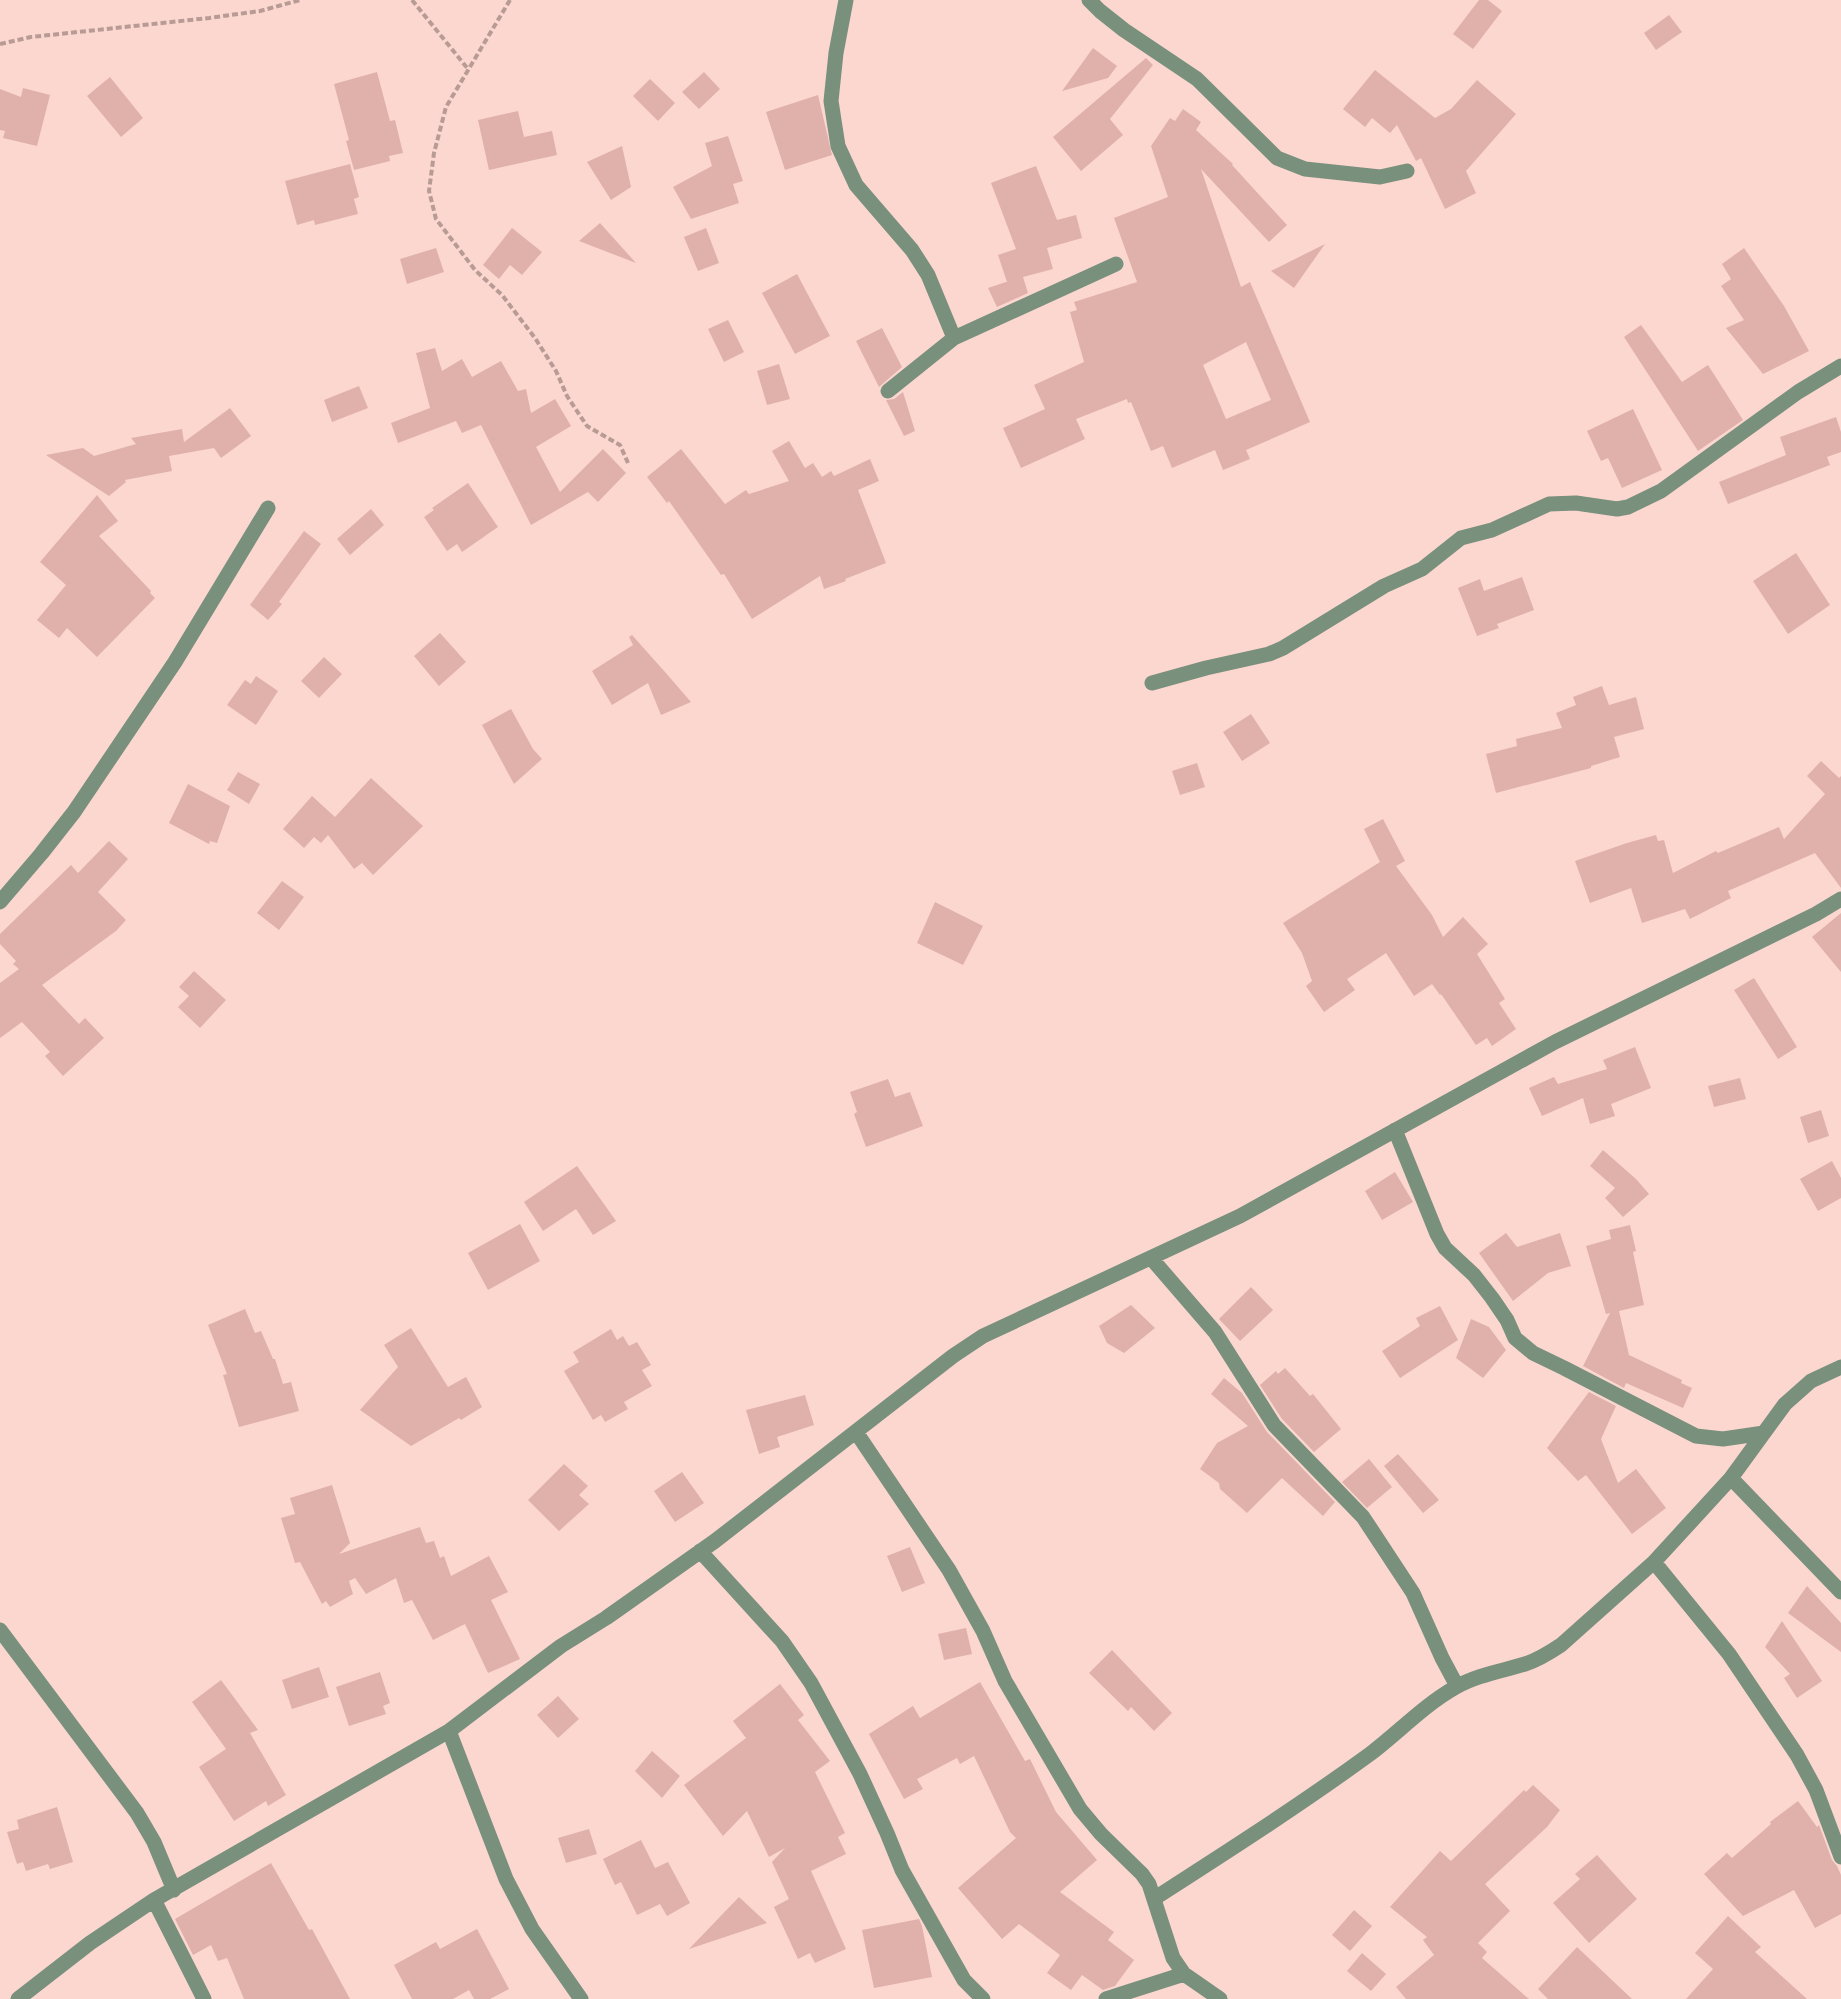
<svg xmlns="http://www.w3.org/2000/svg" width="1841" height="1999" font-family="Lora,serif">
  <rect width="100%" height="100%" fill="#fcd7d0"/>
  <path fill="#dfb1aa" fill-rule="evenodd" d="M 1479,0 L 1488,0 L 1502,11 L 1473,49 L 1453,34 Z
    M 1669,15 L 1682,32 L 1656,50 L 1644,33 Z
    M 1093,48 L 1117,66 L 1108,78 L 1062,91 Z
    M 1146,58 L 1153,65 L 1110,119 L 1123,135 L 1081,171 L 1053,137 Z
    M 1375,70 L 1435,118 L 1451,109 L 1477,80 L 1516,114 L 1466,171 L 1476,193 L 1445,209 L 1421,158 L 1416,161 L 1397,125 L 1390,133 L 1372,118 L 1365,127 L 1343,109 Z
    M 377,72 L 390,121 L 395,120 L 403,153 L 389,156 L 390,161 L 354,170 L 346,141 L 349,140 L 334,84 Z
    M 704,72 L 720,89 L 699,109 L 682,92 Z
    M 110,77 L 143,118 L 121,137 L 87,96 Z
    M 650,79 L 675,103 L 658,121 L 633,96 Z
    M 23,88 L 50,95 L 37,146 L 3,138 L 5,131 L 0,130 L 0,89 L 21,97 Z
    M 818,95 L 832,155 L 785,170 L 766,112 Z
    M 1183,109 L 1201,122 L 1196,130 L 1233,164 L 1232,165 L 1287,225 L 1269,242 L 1201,169 L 1241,287 L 1250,282 L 1310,422 L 1246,450 L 1250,459 L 1223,470 L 1215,450 L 1172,468 L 1163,446 L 1151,451 L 1131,402 L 1128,403 L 1127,399 L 1076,419 L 1085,439 L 1021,468 L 1003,428 L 1045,409 L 1034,385 L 1084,362 L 1070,312 L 1077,310 L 1074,302 L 1137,282 L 1114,218 L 1168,197 L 1151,146 L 1170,118 L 1175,121 ZM 1246,342 L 1271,400 L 1226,419 L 1203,365 Z
    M 518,111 L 524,137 L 552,131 L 557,155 L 489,170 L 478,120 Z
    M 728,136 L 743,181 L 733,184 L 739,203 L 691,219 L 673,187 L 712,166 L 705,143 Z
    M 622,146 L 631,187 L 611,200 L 587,162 Z
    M 350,164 L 359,197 L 354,199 L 358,214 L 315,225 L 314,220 L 297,225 L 285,181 Z
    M 1036,166 L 1057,220 L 1076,215 L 1082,238 L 1047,248 L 1053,269 L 1023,277 L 1028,293 L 997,307 L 988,288 L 1009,281 L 1007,282 L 998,255 L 1016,249 L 991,183 Z
    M 600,223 L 636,263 L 579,241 Z
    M 512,228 L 542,252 L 522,275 L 510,265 L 499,279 L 483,265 Z
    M 706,228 L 719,263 L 698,271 L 684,237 Z
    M 1325,244 L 1294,288 L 1271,271 Z
    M 436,248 L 444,272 L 407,284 L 400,259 Z
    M 1744,248 L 1784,306 L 1809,351 L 1763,374 L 1726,328 L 1744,320 L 1721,286 L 1731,279 L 1722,264 Z
    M 797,274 L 830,336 L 795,354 L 762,293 Z
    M 728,320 L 744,352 L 724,362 L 708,329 Z
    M 1641,325 L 1682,382 L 1708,365 L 1743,420 L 1698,451 L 1624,337 Z
    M 882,328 L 902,367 L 879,387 L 856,341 Z
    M 435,348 L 442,371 L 462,359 L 472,377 L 501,361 L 518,391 L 526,389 L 531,413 L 555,399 L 571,426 L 536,447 L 560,492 L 603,449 L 626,473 L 598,502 L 588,492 L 531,525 L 481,425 L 462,433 L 456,421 L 398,443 L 391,423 L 430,408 L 416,353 Z
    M 779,364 L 790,399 L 767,405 L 757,371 Z
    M 359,386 L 368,408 L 332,422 L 324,400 Z
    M 903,392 L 915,431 L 904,436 L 886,400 L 894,399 Z
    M 230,408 L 251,436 L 221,458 L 214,448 L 169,456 L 172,471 L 125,480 L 126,482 L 109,496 L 46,455 L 83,448 L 94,456 L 136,444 L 131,438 L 182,429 L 184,442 Z
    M 1633,409 L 1662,470 L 1622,488 L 1608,458 L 1601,461 L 1587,431 Z
    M 1836,417 L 1841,432 L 1841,452 L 1827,457 L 1830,465 L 1728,504 L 1719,482 L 1786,455 L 1780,437 Z
    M 789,441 L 805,468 L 813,463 L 822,477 L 831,471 L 834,476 L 870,459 L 879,481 L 858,490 L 886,563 L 845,579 L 846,581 L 824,589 L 820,576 L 752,619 L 724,574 L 721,575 L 669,501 L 667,503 L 647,477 L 681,449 L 725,504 L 746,490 L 749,494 L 789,481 L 772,451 Z
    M 468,483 L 498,527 L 462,552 L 457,544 L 447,551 L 424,517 L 434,510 L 432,508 Z
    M 97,495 L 118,521 L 99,536 L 151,591 L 150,593 L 155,598 L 97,657 L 67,628 L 59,638 L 37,620 L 66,585 L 40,562 Z
    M 371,509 L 384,525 L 350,555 L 337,539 Z
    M 304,531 L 321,544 L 279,602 L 282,604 L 268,620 L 250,605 Z
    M 1796,553 L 1830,605 L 1788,634 L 1753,581 Z
    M 1522,577 L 1534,610 L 1497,624 L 1499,628 L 1477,636 L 1458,588 L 1480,579 L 1484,591 Z
    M 440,633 L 466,662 L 439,686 L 414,656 Z
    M 632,635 L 665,672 L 691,702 L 661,715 L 648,683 L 612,705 L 592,671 L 633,645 L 629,637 Z
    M 324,657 L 342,674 L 319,698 L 301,681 Z
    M 256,676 L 278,691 L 256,725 L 227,705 L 245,680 L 251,684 Z
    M 1602,686 L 1609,705 L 1636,697 L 1644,729 L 1614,737 L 1620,757 L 1591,766 L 1591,768 L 1496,793 L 1486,754 L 1517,746 L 1516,739 L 1562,728 L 1556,713 L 1576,705 L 1573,697 Z
    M 511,709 L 533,749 L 542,759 L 514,784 L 482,725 Z
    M 1251,714 L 1270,743 L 1242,761 L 1223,732 Z
    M 1821,761 L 1839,778 L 1841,776 L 1841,888 L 1815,853 L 1728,891 L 1731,898 L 1690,919 L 1685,909 L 1642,923 L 1631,888 L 1590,903 L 1575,861 L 1627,843 L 1656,835 L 1658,841 L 1664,840 L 1673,873 L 1716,851 L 1718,853 L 1779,827 L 1784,839 L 1825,794 L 1807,776 Z
    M 1197,763 L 1205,787 L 1180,795 L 1172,771 Z
    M 238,772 L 260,784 L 249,804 L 227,790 Z
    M 371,778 L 423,826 L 373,875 L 362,863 L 354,869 L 328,835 L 321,843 L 314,837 L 304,848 L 283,829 L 312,796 L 335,817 Z
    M 188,784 L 230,806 L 217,843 L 210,841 L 209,844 L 169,823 Z
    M 1383,819 L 1405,861 L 1396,866 L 1432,915 L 1443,937 L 1463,917 L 1488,944 L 1477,954 L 1505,999 L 1499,1003 L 1516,1029 L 1492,1046 L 1487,1038 L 1476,1045 L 1441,994 L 1440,995 L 1432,984 L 1414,996 L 1386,953 L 1347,979 L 1355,990 L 1324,1012 L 1306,986 L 1312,981 L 1302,953 L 1283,923 L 1380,862 L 1364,829 Z
    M 109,841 L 128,859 L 98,892 L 126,920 L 116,931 L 42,985 L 79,1024 L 85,1018 L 104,1038 L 63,1076 L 45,1056 L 50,1052 L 22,1022 L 0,1038 L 0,983 L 19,969 L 13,964 L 16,961 L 0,944 L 0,934 L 71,865 L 78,873 Z
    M 282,881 L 304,897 L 279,930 L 257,913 Z
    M 935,902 L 983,926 L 963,965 L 917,943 Z
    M 1841,913 L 1841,972 L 1812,937 Z
    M 194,971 L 226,1000 L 200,1028 L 178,1007 L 189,996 L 179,987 Z
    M 1754,978 L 1797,1047 L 1778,1059 L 1734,990 Z
    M 1635,1047 L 1651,1088 L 1611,1104 L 1615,1116 L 1590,1124 L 1583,1098 L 1542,1116 L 1529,1088 L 1554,1077 L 1558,1084 L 1607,1069 L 1603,1060 Z
    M 1740,1078 L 1746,1099 L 1714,1107 L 1708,1086 Z
    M 888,1079 L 895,1097 L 910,1092 L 923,1126 L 866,1147 L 854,1114 L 857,1112 L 850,1092 Z
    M 1821,1110 L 1829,1136 L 1808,1143 L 1800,1117 Z
    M 1603,1150 L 1636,1179 L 1649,1194 L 1623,1217 L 1605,1198 L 1615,1188 L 1590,1166 Z
    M 1832,1161 L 1841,1178 L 1841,1198 L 1818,1211 L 1800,1179 Z
    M 577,1166 L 616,1221 L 593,1235 L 576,1209 L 543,1231 L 524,1202 Z
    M 1395,1172 L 1413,1202 L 1382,1220 L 1365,1191 Z
    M 520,1224 L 540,1261 L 488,1290 L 468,1253 Z
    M 1630,1225 L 1636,1251 L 1633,1252 L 1644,1305 L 1619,1311 L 1629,1355 L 1682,1380 L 1681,1383 L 1692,1388 L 1683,1408 L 1626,1383 L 1624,1388 L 1583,1366 L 1610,1313 L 1606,1314 L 1586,1246 L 1611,1239 L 1609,1230 Z
    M 1506,1233 L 1517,1247 L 1560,1233 L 1571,1266 L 1548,1273 L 1513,1301 L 1479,1253 Z
    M 1251,1287 L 1273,1310 L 1240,1341 L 1219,1319 Z
    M 1131,1305 L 1155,1328 L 1124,1353 L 1107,1343 L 1099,1326 Z
    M 1440,1306 L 1458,1340 L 1400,1378 L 1382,1351 L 1420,1326 L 1416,1318 Z
    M 245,1309 L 255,1333 L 261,1331 L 273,1359 L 275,1359 L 283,1384 L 291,1382 L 299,1411 L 239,1427 L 223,1375 L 227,1374 L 208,1325 Z
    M 1471,1319 L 1489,1327 L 1506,1350 L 1483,1378 L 1456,1358 Z
    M 411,1328 L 448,1387 L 466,1377 L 482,1407 L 461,1420 L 459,1418 L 411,1446 L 360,1410 L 398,1367 L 384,1345 Z
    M 611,1329 L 617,1340 L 623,1336 L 629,1346 L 637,1342 L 651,1365 L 642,1370 L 652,1386 L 624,1402 L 628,1409 L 605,1422 L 601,1415 L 593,1420 L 564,1371 L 579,1362 L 573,1352 Z
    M 1285,1368 L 1310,1396 L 1313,1394 L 1341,1429 L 1314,1452 L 1282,1419 L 1260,1385 L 1276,1371 L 1278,1374 Z
    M 1224,1378 L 1242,1393 L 1267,1432 L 1335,1502 L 1323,1516 L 1282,1478 L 1247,1513 L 1220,1489 L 1219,1483 L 1200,1469 L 1217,1443 L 1248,1426 L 1211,1394 Z
    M 1589,1392 L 1616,1406 L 1601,1439 L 1618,1483 L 1636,1469 L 1666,1508 L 1632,1534 L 1586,1475 L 1578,1481 L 1547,1448 Z
    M 805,1395 L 814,1425 L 777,1437 L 780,1447 L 759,1454 L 746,1410 Z
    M 1398,1454 L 1439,1500 L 1423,1513 L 1384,1466 Z
    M 1369,1459 L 1392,1487 L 1367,1508 L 1342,1482 Z
    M 564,1464 L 588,1486 L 579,1495 L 589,1504 L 559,1531 L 528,1500 Z
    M 682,1472 L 704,1503 L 675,1522 L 654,1491 Z
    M 332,1485 L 350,1543 L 339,1554 L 420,1527 L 426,1543 L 434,1541 L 440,1558 L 444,1556 L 451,1576 L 489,1556 L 508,1592 L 491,1600 L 520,1659 L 488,1673 L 465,1624 L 433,1640 L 412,1600 L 404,1603 L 396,1578 L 366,1594 L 355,1578 L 349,1581 L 353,1594 L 330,1607 L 326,1601 L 322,1604 L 300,1562 L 295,1563 L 281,1518 L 295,1514 L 290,1498 Z
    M 910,1547 L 925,1583 L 902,1592 L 887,1556 Z
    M 1807,1586 L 1841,1623 L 1841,1652 L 1788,1613 Z
    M 1782,1621 L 1822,1681 L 1797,1698 L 1784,1678 L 1790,1674 L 1765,1647 Z
    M 966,1628 L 972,1654 L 944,1660 L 938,1634 Z
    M 1112,1650 L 1172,1713 L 1154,1731 L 1131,1707 L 1128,1711 L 1089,1673 Z
    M 319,1667 L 329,1697 L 292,1709 L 282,1680 Z
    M 380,1672 L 390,1703 L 383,1706 L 386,1714 L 349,1726 L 336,1687 Z
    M 221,1680 L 258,1730 L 250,1733 L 286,1795 L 268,1806 L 266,1801 L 234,1821 L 199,1767 L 226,1749 L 192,1702 Z
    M 980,1682 L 1025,1761 L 1030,1759 L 1056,1812 L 1097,1860 L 1060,1892 L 1114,1932 L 1108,1940 L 1134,1960 L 1115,1986 L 1103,1990 L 1082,1975 L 1071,1990 L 1047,1973 L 1060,1955 L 1019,1924 L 1002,1939 L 958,1888 L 1016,1838 L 1010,1832 L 974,1756 L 960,1764 L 957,1758 L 917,1779 L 923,1789 L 904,1799 L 869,1734 L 913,1706 L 920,1718 Z
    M 780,1684 L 804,1715 L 798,1720 L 830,1761 L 815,1772 L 845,1833 L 838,1837 L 846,1854 L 811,1871 L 846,1949 L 815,1963 L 810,1953 L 798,1959 L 774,1907 L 789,1899 L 772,1862 L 785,1848 L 769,1857 L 747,1811 L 723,1836 L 684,1785 L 746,1738 L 733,1721 Z
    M 558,1696 L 579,1719 L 558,1738 L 537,1715 Z
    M 652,1751 L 680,1776 L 662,1798 L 635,1771 Z
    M 1533,1785 L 1560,1810 L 1547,1827 L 1485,1884 L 1510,1911 L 1478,1943 L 1487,1952 L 1482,1958 L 1529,1999 L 1406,1999 L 1396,1987 L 1434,1955 L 1423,1940 L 1427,1937 L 1390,1907 L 1440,1851 L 1451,1861 L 1524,1790 L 1526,1792 Z
    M 1798,1801 L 1817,1827 L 1819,1825 L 1832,1860 L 1837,1866 L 1841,1875 L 1841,1914 L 1815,1928 L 1794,1890 L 1743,1916 L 1704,1874 L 1727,1853 L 1732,1858 L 1771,1824 L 1770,1822 Z
    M 57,1807 L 73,1862 L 50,1869 L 48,1864 L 26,1871 L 23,1862 L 17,1864 L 7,1832 L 19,1829 L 17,1820 Z
    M 589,1829 L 597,1854 L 566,1863 L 558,1838 Z
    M 641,1840 L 655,1868 L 668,1862 L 690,1903 L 667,1916 L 660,1904 L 637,1915 L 621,1882 L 615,1885 L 603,1859 Z
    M 1597,1855 L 1637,1899 L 1589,1943 L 1553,1903 L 1580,1879 L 1575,1874 Z
    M 271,1863 L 309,1930 L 312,1929 L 350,1999 L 244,1999 L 227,1958 L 218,1961 L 211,1945 L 193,1955 L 175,1919 Z
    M 739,1897 L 767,1923 L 689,1949 Z
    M 1354,1910 L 1372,1926 L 1350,1951 L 1332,1935 Z
    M 1728,1916 L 1761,1947 L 1755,1952 L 1807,1999 L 1686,1999 L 1713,1969 L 1695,1953 Z
    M 919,1919 L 922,1926 L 932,1977 L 874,1988 L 862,1930 Z
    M 477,1929 L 509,1989 L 490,1999 L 474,1999 L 469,1990 L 453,1999 L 412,1999 L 394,1965 L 436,1942 L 440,1949 Z
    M 1577,1947 L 1632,1999 L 1548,1999 L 1538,1989 Z
    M 1362,1953 L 1386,1974 L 1371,1991 L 1347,1971 Z"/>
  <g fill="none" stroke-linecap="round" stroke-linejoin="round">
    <path stroke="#b99b95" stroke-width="4" stroke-dasharray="6 3" stroke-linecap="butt" d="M 412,0 L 468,69
      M 510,0 L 446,107 L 434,153 L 429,191 L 436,219 L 475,270 L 502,295 L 535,338 L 556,371 L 567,396 L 587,426 L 620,445 L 628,463
      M 0,44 L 31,37 L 209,18 L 260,11 L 300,0"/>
    <path stroke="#78907c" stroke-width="15" d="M 846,0 L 836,53 L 831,101 L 838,146 L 856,185 L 912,250 L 928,275 L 954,338
      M 1089,0 L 1100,11 L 1124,30 L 1197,79 L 1277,158 L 1305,169 L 1380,177 L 1407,171
      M 888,391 L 954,338 L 1116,264
      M 1152,683 L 1206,668 L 1269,654 L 1283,648 L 1384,586 L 1422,569 L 1461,538 L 1492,530 L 1549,504 L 1576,503 L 1617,509 L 1628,507 L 1661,491 L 1798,392 L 1841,366
      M 0,902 L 41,854 L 74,812 L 175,662 L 268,508
      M 1395,1130 L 1437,1234 L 1445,1248 L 1474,1275 L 1492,1298 L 1507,1320 L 1515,1338 L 1533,1353 L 1564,1368 L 1696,1436 L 1723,1439 L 1764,1433
      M 1151,1258 L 1215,1332 L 1274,1425 L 1363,1517 L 1413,1593 L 1442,1658 L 1457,1686
      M 856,1432 L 949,1570 L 983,1631 L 1005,1681 L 1080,1809 L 1101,1834 L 1142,1874 L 1149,1884 L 1173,1958 L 1184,1974 L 1220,1999
      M 1731,1478 L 1841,1592
      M 700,1551 L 782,1641 L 811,1683 L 860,1774 L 887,1833 L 902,1870 L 964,1980 L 983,1999
      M 1654,1562 L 1729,1654 L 1797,1755 L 1816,1790 L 1841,1857
      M 0,1630 L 137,1813 L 154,1842 L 174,1890
      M 449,1731 L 506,1879 L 532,1929 L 581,1999
      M 1155,1898 C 1228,1851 1300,1805 1370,1754 C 1399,1732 1424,1705 1456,1687 C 1477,1675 1502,1671 1525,1664 C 1538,1660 1549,1653 1561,1645 L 1654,1562 L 1731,1478 L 1785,1404 L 1811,1381 L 1841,1367
      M 154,1900 L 204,1999
      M 18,1999 L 90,1943 L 154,1900 L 449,1731 L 561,1646 L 606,1618 L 715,1541 L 953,1356 L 983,1336 L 1240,1216 L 1555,1042 L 1816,914 L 1841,899
      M 1106,1999 L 1184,1974"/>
  </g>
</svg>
